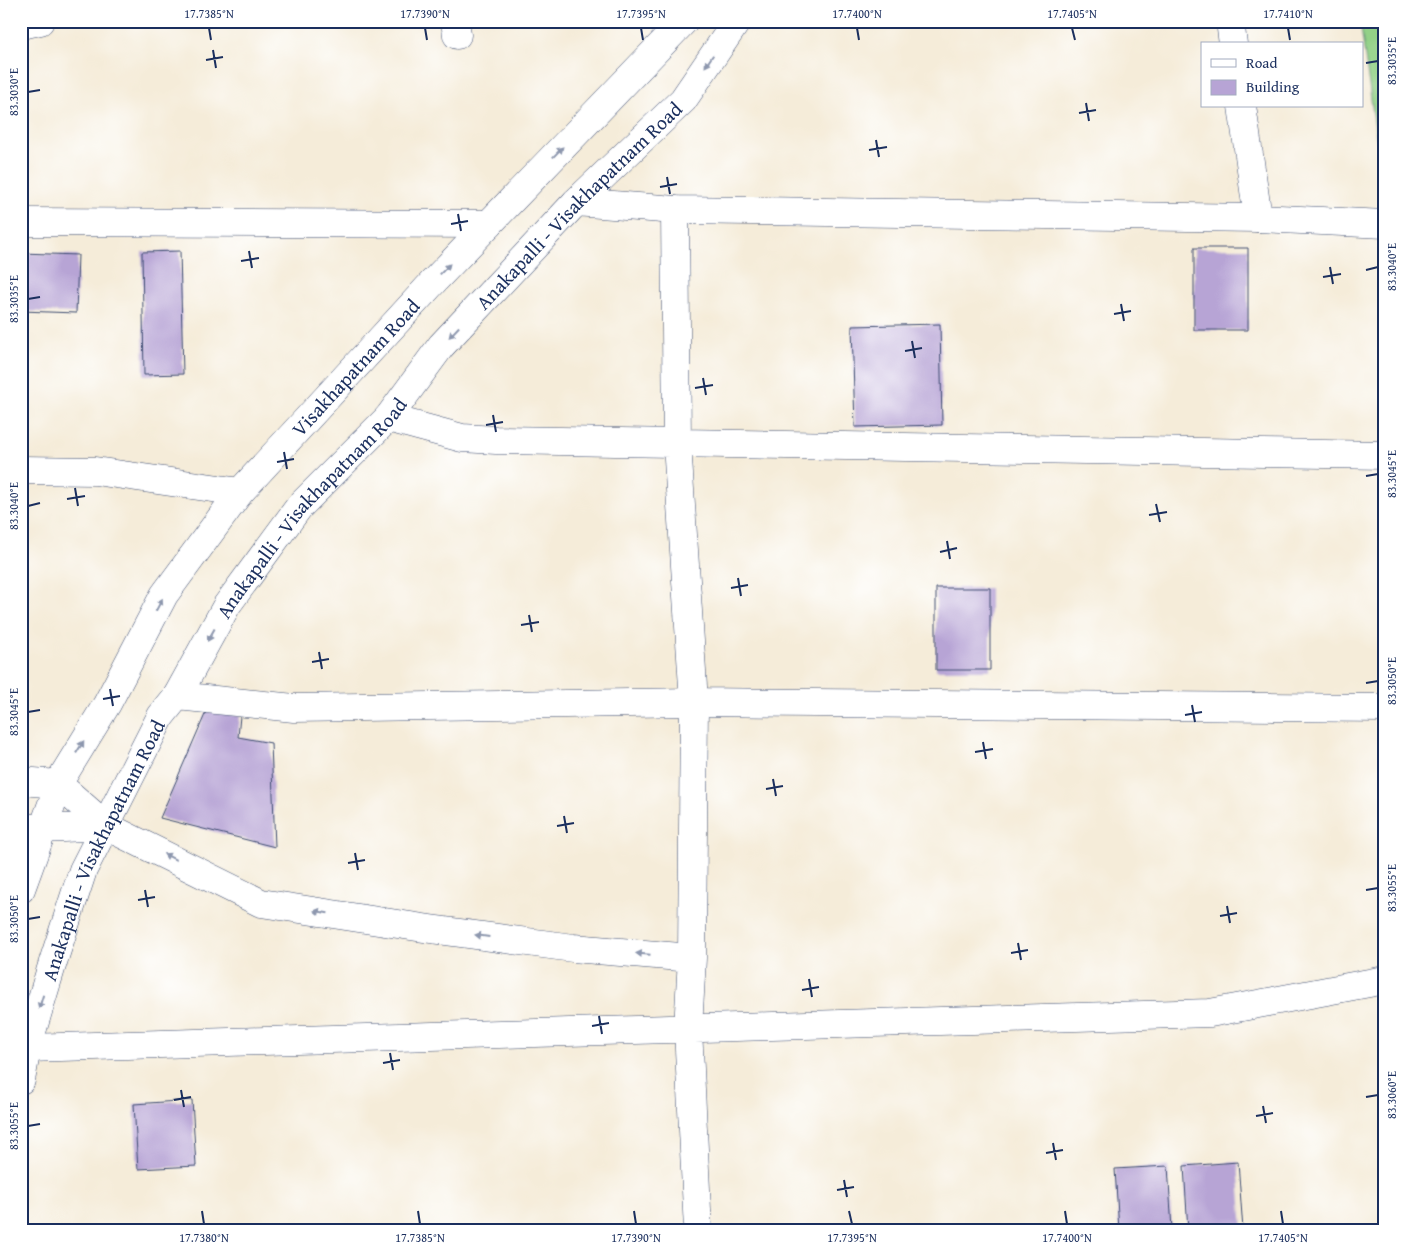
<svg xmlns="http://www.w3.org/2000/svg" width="1406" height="1251" font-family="'Gentium Book Plus',serif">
  <rect width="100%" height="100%" fill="#fff"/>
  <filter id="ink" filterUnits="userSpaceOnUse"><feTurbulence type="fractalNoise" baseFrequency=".02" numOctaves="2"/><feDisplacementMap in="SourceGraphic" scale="10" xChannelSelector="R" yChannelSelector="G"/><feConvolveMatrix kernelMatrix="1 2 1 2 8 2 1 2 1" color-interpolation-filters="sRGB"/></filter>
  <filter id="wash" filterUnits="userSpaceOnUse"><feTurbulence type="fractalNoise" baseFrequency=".0096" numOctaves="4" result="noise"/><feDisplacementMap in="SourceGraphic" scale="20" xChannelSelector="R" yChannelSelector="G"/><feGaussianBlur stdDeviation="1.12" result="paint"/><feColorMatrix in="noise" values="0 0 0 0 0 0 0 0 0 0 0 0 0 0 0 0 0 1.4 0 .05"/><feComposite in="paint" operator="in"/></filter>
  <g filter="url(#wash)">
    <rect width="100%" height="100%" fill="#f5ecd9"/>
    <path fill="#93d187" stroke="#578072" d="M 1360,21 L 1385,21 L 1385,177 L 1382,178 Z"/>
    <g id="blocks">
      <path fill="#b7a4d5" d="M 1194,248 L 1248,248 L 1248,330 L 1194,330 Z
        M 180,251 L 183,374 L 144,375 L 142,252 Z
        M 21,253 L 78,255 L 76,313 L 21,311 Z
        M 940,324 L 942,425 L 855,427 L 852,326 Z
        M 936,588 L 990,588 L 990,670 L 936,670 Z
        M 207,710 L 240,716 L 238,737 L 271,743 L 275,847 L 160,818 Z
        M 192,1100 L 196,1166 L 138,1169 L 134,1104 Z
        M 1238,1162 L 1243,1230 L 1188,1230 L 1184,1166 Z
        M 1168,1166 L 1172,1230 L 1119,1230 L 1115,1169 Z"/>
    </g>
  </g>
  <g filter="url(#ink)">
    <use href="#blocks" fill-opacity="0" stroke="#3c4b70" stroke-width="1"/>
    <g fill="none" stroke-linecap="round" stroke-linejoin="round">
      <g stroke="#3c4b70" stroke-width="29">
        <path id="minor" d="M 455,21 L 457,35
          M 1230,21 L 1233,44
          M 21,25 L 40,21
          M 1242,106 L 1258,218
          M 675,210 L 677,444 L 694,702 L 692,958 L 688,1029 L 698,1230
          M 21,222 L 489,224
          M 388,418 L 462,438 L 496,440 L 1385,455
          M 21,470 L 95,471 L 240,492
          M 177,696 L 294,708 L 694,702 L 1385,708
          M 106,826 L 261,903 L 430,929 L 573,948 L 692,958
          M 27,1048 L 1210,1013 L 1385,980"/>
      </g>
      <g stroke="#3c4b70" stroke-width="29">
        <g id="major">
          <path d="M 576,202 L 675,210 L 1258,218 L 1385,224"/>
          <path d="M 21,781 L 58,784 L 106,826"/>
          <path d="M 21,827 L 42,829 L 106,826"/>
          <path id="s1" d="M 21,889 L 61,779 L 107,704 L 164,595 L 240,492 L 435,280 L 684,21"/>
          <path id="s2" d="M 21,1080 L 27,1048 L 53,962 L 83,870 L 161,716 L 177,696 L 227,605 L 299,507 L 388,418 L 441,346 L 576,202 L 683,100 L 737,21"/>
        </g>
      </g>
      <use href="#minor" stroke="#fff" stroke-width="28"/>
      <use href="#major" stroke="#fff" stroke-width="28"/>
    </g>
    <defs><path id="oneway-solid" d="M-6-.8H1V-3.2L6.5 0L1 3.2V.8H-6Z" transform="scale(1.25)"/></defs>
    <g fill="#8d97ae">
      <use href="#oneway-solid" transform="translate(709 61) rotate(124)"/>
      <use href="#oneway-solid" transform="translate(558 152) rotate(-46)"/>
      <use href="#oneway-solid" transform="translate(445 269) rotate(-46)"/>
      <use href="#oneway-solid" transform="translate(454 332) rotate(133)"/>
      <use href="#oneway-solid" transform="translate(159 605) rotate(-62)"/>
      <use href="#oneway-solid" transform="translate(211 635) rotate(119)"/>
      <use href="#oneway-solid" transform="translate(80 747) rotate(-58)"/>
      <use href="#oneway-solid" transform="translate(170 857) rotate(-153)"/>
      <use href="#oneway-solid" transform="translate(321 912) rotate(-171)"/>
      <use href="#oneway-solid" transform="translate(482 936) rotate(-172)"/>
      <use href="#oneway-solid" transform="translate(643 954) rotate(-175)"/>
      <use href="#oneway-solid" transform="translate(41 1002) rotate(107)"/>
    </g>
  </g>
  <path fill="none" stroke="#1b2f5e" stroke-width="2" d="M 209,28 L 211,40M 425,28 L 427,40M 641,28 L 643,40M 857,28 L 859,40M 1072,28 L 1075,40M 1288,28 L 1290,40M 213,50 L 216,68M 206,60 L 223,57M 1366,63 L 1378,61M 28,92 L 40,90M 1086,103 L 1089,121M 1079,113 L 1096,110M 876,140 L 879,157M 869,150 L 887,147M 667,177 L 670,194M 660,187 L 677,184M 458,214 L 461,231M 451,224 L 468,221M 249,251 L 252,268M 241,261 L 259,258M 1330,267 L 1333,284M 1366,270 L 1378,267M 1323,277 L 1341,274M 28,299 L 40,297M 1121,304 L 1124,321M 1114,314 L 1131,311M 912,341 L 915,358M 905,351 L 922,348M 703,378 L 706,395M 695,388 L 713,385M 493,415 L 496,432M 486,425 L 503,422M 284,452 L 287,469M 277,462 L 294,459M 1366,476 L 1378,474M 75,488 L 78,506M 67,499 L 85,496M 1156,504 L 1160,522M 28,506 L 40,503M 1149,515 L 1167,512M 947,541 L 950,559M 940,552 L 957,548M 738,578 L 741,596M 731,588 L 748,585M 529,615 L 532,632M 521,625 L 539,622M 319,652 L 322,669M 312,662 L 329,659M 1366,683 L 1378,681M 110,689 L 113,706M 103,699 L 120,696M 1192,705 L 1195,722M 28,712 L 40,710M 1185,715 L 1202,712M 983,742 L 986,759M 975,752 L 993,749M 773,779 L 776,796M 766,789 L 783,786M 564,816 L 567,833M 557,826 L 574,823M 355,853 L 358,870M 348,863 L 365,860M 145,890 L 148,907M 1366,890 L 1378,888M 138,900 L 155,897M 1227,906 L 1230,923M 1220,916 L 1237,913M 28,919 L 40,917M 1018,943 L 1021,960M 1011,953 L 1028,950M 809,979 L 812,997M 802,990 L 819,987M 599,1016 L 602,1034M 592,1026 L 609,1023M 390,1053 L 393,1070M 383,1063 L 400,1060M 181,1090 L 184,1107M 1366,1097 L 1378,1095M 174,1100 L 191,1097M 1263,1106 L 1266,1123M 1256,1116 L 1273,1113M 28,1126 L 40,1124M 1053,1143 L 1056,1160M 1046,1153 L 1063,1150M 844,1180 L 847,1197M 837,1190 L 854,1187M 202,1211 L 204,1224M 418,1211 L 420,1224M 634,1211 L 636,1224M 849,1211 L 852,1224M 1065,1211 L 1067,1224M 1281,1211 L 1283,1224"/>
  <g text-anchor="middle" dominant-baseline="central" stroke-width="4.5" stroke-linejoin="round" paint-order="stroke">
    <g font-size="20" fill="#1b2f5e" stroke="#fff">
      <text stroke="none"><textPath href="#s2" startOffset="1055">Anakapalli - Visakhapatnam Road</textPath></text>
      <text stroke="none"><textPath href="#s1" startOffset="626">Visakhapatnam Road</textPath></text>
      <text stroke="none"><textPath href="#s2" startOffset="650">Anakapalli - Visakhapatnam Road</textPath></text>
      <text stroke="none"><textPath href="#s2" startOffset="245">Anakapalli - Visakhapatnam Road</textPath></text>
    </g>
  </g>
  <rect width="1406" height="1251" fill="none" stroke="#fff" stroke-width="55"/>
  <rect x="1201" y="42" width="162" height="65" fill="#ffffff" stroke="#a4acbf"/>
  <rect x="1211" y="59" width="25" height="8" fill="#ffffff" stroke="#a4acbf"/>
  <text x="1246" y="68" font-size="15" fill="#1b2f5e">Road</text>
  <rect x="1211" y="80" width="25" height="15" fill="#b7a4d5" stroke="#a4acbf"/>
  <text x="1246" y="92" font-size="15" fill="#1b2f5e">Building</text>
  <rect x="28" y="28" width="1350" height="1196" fill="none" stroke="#1b2f5e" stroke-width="2"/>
  <g font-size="12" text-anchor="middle" fill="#1b2f5e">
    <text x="209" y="18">17.7385°N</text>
    <text x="425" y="18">17.7390°N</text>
    <text x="641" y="18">17.7395°N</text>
    <text x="857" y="18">17.7400°N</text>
    <text x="1072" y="18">17.7405°N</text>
    <text x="1288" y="18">17.7410°N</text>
    <text transform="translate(1392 61) rotate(-90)" y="4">83.3035°E</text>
    <text transform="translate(14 92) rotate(-90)" y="4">83.3030°E</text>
    <text transform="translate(1392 267) rotate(-90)" y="4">83.3040°E</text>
    <text transform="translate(14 299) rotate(-90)" y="4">83.3035°E</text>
    <text transform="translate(1392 474) rotate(-90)" y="4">83.3045°E</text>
    <text transform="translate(14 506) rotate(-90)" y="4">83.3040°E</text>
    <text transform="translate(1392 681) rotate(-90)" y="4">83.3050°E</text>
    <text transform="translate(14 712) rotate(-90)" y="4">83.3045°E</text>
    <text transform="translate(1392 888) rotate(-90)" y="4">83.3055°E</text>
    <text transform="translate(14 919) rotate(-90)" y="4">83.3050°E</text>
    <text transform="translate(1392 1095) rotate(-90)" y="4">83.3060°E</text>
    <text transform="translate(14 1126) rotate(-90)" y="4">83.3055°E</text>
    <text x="204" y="1242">17.7380°N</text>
    <text x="420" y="1242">17.7385°N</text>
    <text x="636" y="1242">17.7390°N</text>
    <text x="852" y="1242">17.7395°N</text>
    <text x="1067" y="1242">17.7400°N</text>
    <text x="1283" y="1242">17.7405°N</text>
  </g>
</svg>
